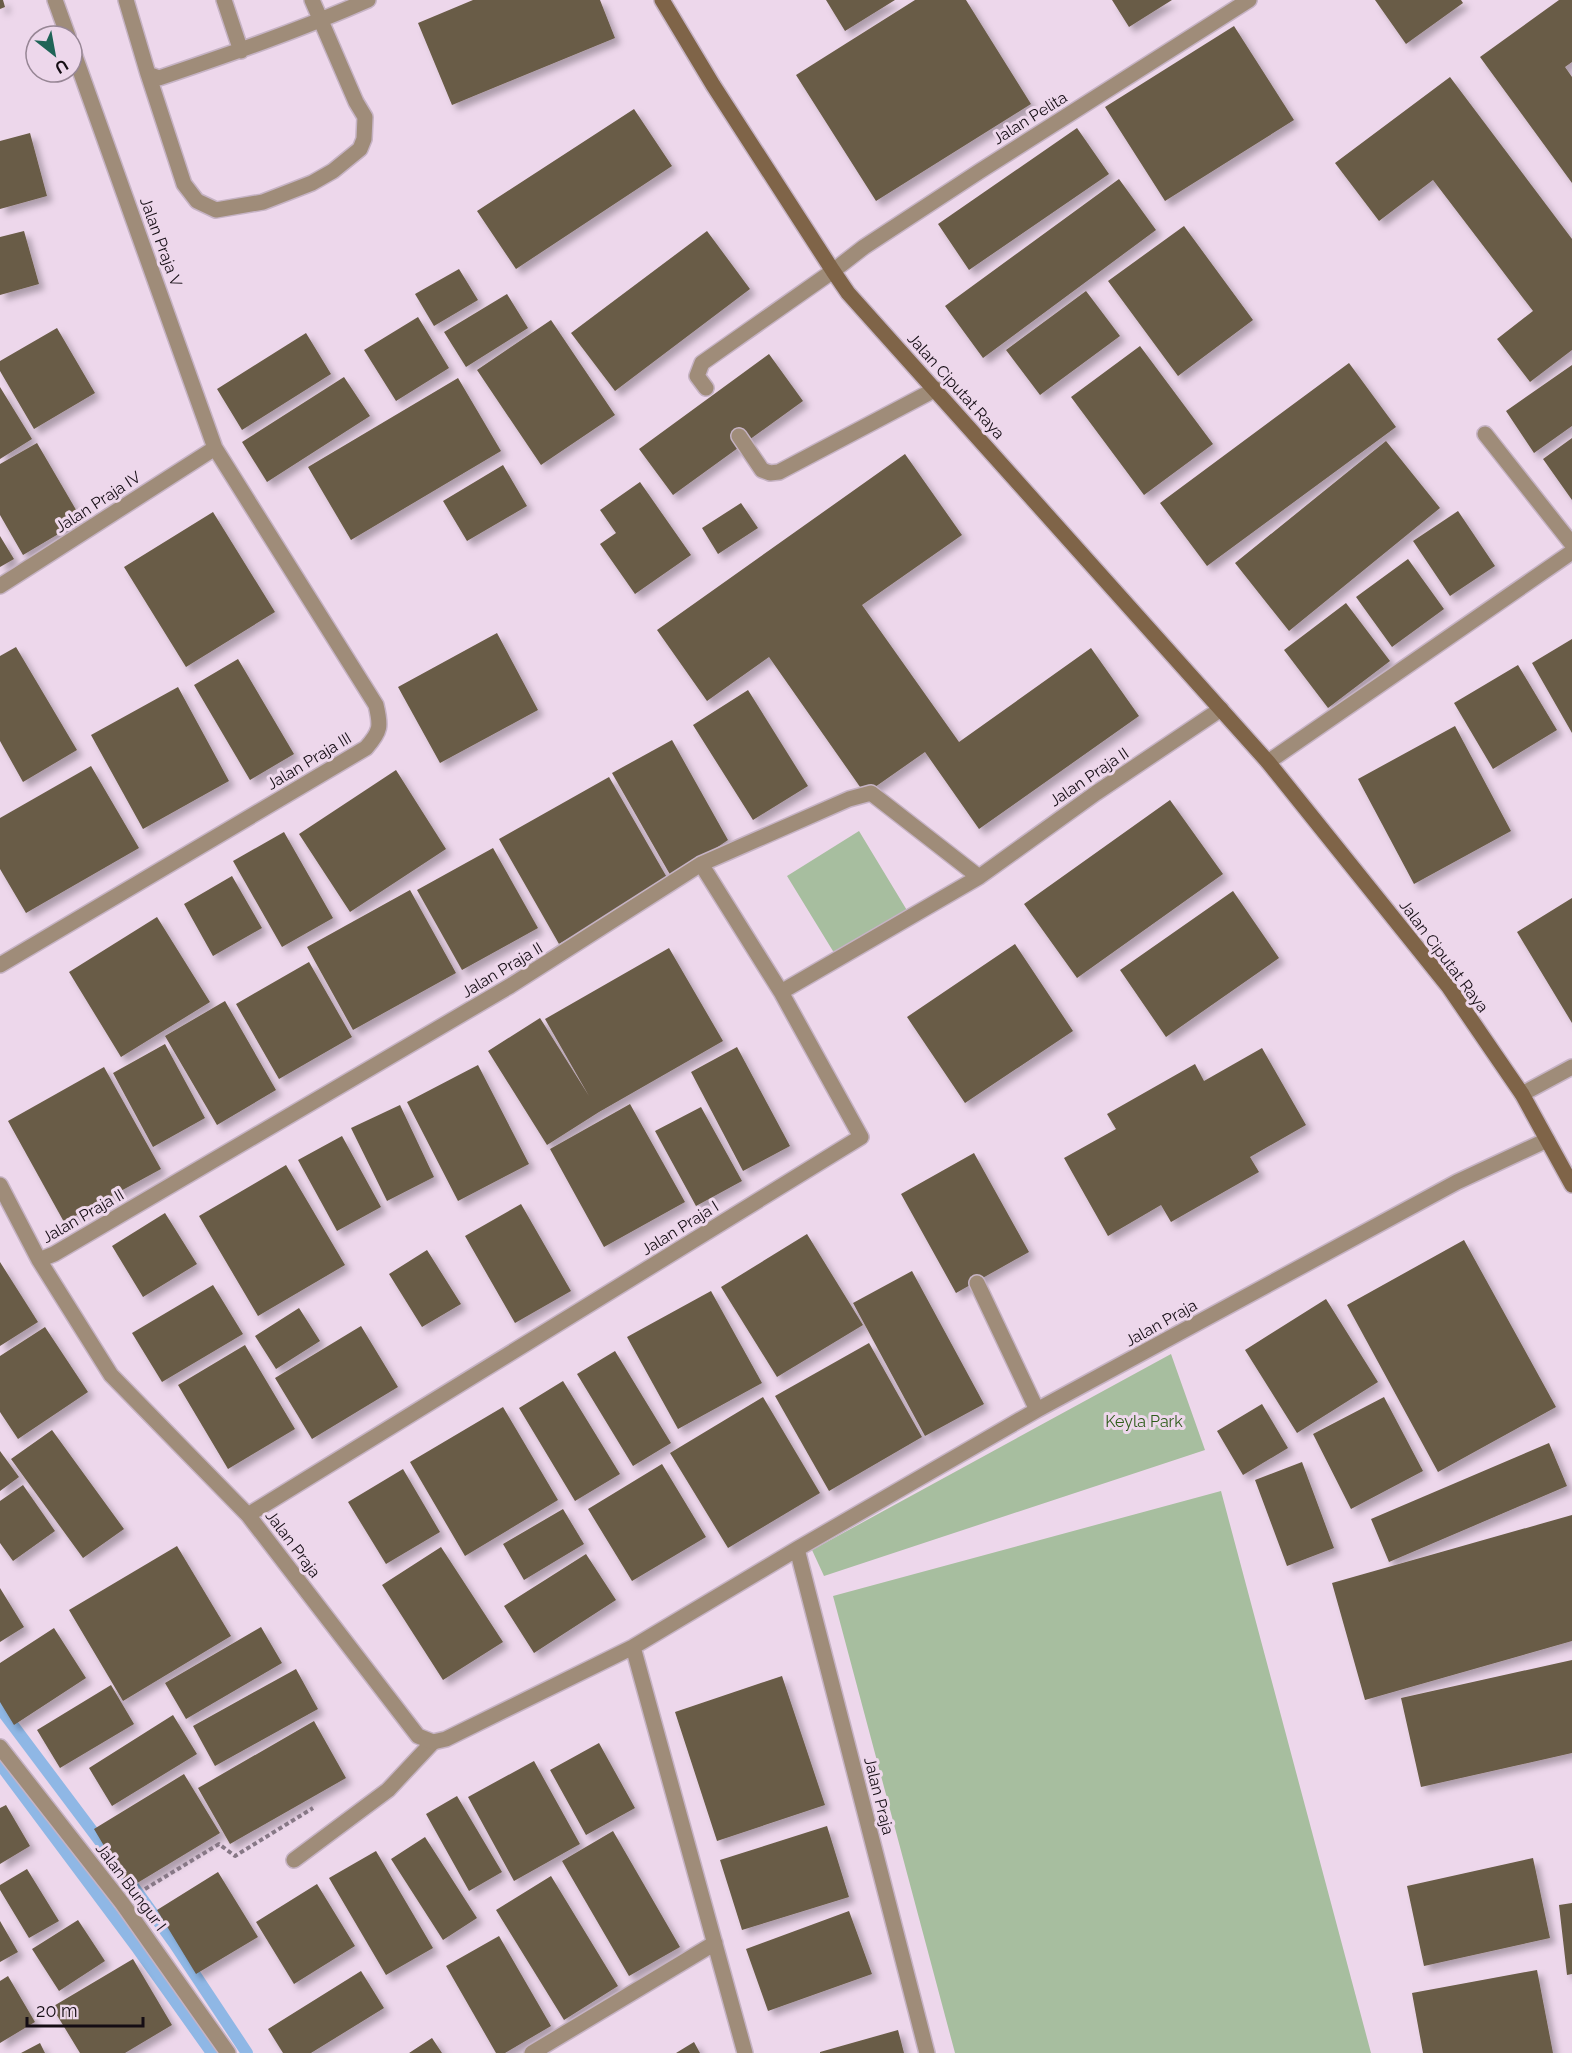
<svg xmlns="http://www.w3.org/2000/svg" width="1572" height="2053" font-family="Raleway,sans-serif">
  <defs>
    <filter id="shadow"><feDropShadow dx="5.5" dy="5.5" stdDeviation="3" flood-color="#0004"/></filter>
  </defs>
  <rect width="100%" height="100%" fill="#edd7eb"/>
  <path fill="#a7be9f" d="M 859,831 L 908,912 L 836,956 L 787,876 Z
    M 1171,1354 L 1205,1450 L 824,1576 L 812,1550 Z
    M 1221,1491 L 1371,2053 L 955,2053 L 833,1596 Z"/>
  <g fill="none" stroke-linecap="round" stroke-linejoin="round">
    <path stroke="#8fb7e5" stroke-width="12" d="M 0,1708 L 114,1860
      M 0,1764 L 138,1949 L 212,2053
      M 125,1875 L 174,1943 L 247,2053"/>
  </g>
  <path fill="#695b46" filter="url(#shadow)" d="M 0,0 L 3,0 L 5,7 L 0,9 Z
    M 473,0 L 600,0 L 615,38 L 452,105 L 418,23 Z
    M 826,0 L 895,0 L 845,31 Z
    M 915,0 L 966,0 L 1031,104 L 876,201 L 796,75 Z
    M 1112,0 L 1172,0 L 1129,27 Z
    M 1375,0 L 1461,0 L 1463,3 L 1406,44 Z
    M 1559,0 L 1572,0 L 1572,62 L 1565,67 L 1572,77 L 1572,183 L 1480,57 Z
    M 1234,26 L 1294,120 L 1165,201 L 1105,107 Z
    M 1450,77 L 1572,239 L 1572,350 L 1530,382 L 1497,339 L 1533,311 L 1433,180 L 1379,221 L 1335,163 Z
    M 634,109 L 672,166 L 516,269 L 477,211 Z
    M 1077,128 L 1109,174 L 969,270 L 938,224 Z
    M 30,133 L 47,196 L 0,209 L 0,141 Z
    M 1119,179 L 1156,230 L 983,358 L 945,306 Z
    M 1184,226 L 1253,320 L 1178,376 L 1108,281 Z
    M 24,231 L 39,284 L 0,295 L 0,237 Z
    M 707,231 L 750,289 L 615,391 L 571,333 Z
    M 459,269 L 478,300 L 434,326 L 415,294 Z
    M 1086,291 L 1120,336 L 1040,395 L 1006,350 Z
    M 507,294 L 528,328 L 466,367 L 444,332 Z
    M 418,317 L 449,368 L 396,401 L 364,350 Z
    M 551,320 L 615,415 L 541,465 L 477,370 Z
    M 57,328 L 95,393 L 34,429 L 0,371 L 0,361 Z
    M 306,333 L 331,374 L 242,430 L 217,389 Z
    M 1140,346 L 1213,444 L 1144,495 L 1071,397 Z
    M 769,354 L 803,401 L 673,495 L 639,449 Z
    M 1349,363 L 1396,427 L 1207,566 L 1160,503 Z
    M 1572,365 L 1572,426 L 1534,453 L 1506,411 Z
    M 344,377 L 370,416 L 267,482 L 242,442 Z
    M 458,378 L 501,451 L 351,540 L 308,467 Z
    M 0,387 L 32,439 L 0,459 Z
    M 1572,438 L 1572,500 L 1543,459 Z
    M 1386,441 L 1440,508 L 1289,631 L 1235,563 Z
    M 37,443 L 82,520 L 23,555 L 0,515 L 0,464 Z
    M 905,454 L 962,535 L 862,605 L 959,742 L 1091,648 L 1139,716 L 979,829 L 925,752 L 865,794 L 769,657 L 707,701 L 657,630 Z
    M 503,465 L 527,506 L 467,541 L 443,501 Z
    M 640,482 L 691,555 L 635,594 L 600,544 L 616,533 L 600,510 Z
    M 741,503 L 758,528 L 718,554 L 702,528 Z
    M 1458,511 L 1495,566 L 1450,596 L 1413,541 Z
    M 213,512 L 275,612 L 186,667 L 124,567 Z
    M 0,536 L 14,559 L 0,567 Z
    M 1408,559 L 1444,609 L 1392,647 L 1356,597 Z
    M 1346,603 L 1390,661 L 1328,708 L 1284,650 Z
    M 497,633 L 538,710 L 440,763 L 398,687 Z
    M 1572,639 L 1572,733 L 1532,663 Z
    M 16,647 L 77,750 L 23,782 L 0,741 L 0,656 Z
    M 238,659 L 294,754 L 250,780 L 194,685 Z
    M 1518,665 L 1557,730 L 1493,769 L 1454,703 Z
    M 178,687 L 229,781 L 143,829 L 91,735 Z
    M 748,690 L 808,786 L 753,820 L 693,725 Z
    M 1455,726 L 1511,831 L 1414,884 L 1358,779 Z
    M 672,740 L 728,840 L 672,878 L 612,773 Z
    M 91,766 L 139,848 L 26,913 L 0,869 L 0,818 Z
    M 396,770 L 446,849 L 350,912 L 299,834 Z
    M 609,777 L 669,881 L 559,944 L 499,839 Z
    M 1170,800 L 1223,874 L 1077,978 L 1024,904 Z
    M 284,832 L 333,918 L 282,947 L 233,861 Z
    M 493,848 L 538,928 L 462,970 L 417,890 Z
    M 232,876 L 262,928 L 213,956 L 184,904 Z
    M 410,890 L 456,973 L 353,1030 L 307,947 Z
    M 1233,891 L 1279,958 L 1166,1037 L 1120,970 Z
    M 1572,898 L 1572,1023 L 1517,932 Z
    M 157,917 L 210,1002 L 121,1057 L 69,972 Z
    M 1015,944 L 1073,1031 L 965,1103 L 907,1017 Z
    M 669,948 L 723,1041 L 599,1112 L 547,1145 L 488,1051 L 540,1018 L 589,1096 L 545,1019 Z
    M 309,962 L 352,1037 L 279,1079 L 236,1004 Z
    M 225,1001 L 276,1090 L 217,1125 L 165,1036 Z
    M 165,1044 L 205,1118 L 153,1147 L 113,1073 Z
    M 737,1047 L 790,1146 L 743,1171 L 691,1072 Z
    M 1262,1048 L 1306,1125 L 1250,1157 L 1259,1172 L 1171,1222 L 1161,1205 L 1108,1236 L 1064,1158 L 1116,1129 L 1107,1114 L 1195,1064 L 1204,1081 Z
    M 478,1065 L 529,1164 L 458,1201 L 407,1102 Z
    M 104,1067 L 161,1169 L 64,1222 L 8,1121 Z
    M 630,1104 L 685,1202 L 604,1247 L 550,1149 Z
    M 400,1105 L 434,1177 L 387,1201 L 351,1128 Z
    M 701,1107 L 742,1181 L 696,1206 L 655,1131 Z
    M 342,1136 L 381,1207 L 337,1231 L 298,1160 Z
    M 974,1153 L 1029,1252 L 956,1293 L 901,1194 Z
    M 286,1165 L 345,1265 L 258,1316 L 199,1216 Z
    M 521,1204 L 571,1291 L 515,1323 L 465,1236 Z
    M 165,1213 L 197,1264 L 143,1297 L 112,1246 Z
    M 807,1234 L 863,1325 L 777,1377 L 721,1287 Z
    M 1464,1240 L 1556,1407 L 1438,1472 L 1347,1305 Z
    M 427,1250 L 461,1304 L 422,1327 L 389,1274 Z
    M 0,1262 L 38,1322 L 0,1346 Z
    M 912,1271 L 984,1404 L 925,1436 L 853,1303 Z
    M 213,1285 L 243,1334 L 162,1382 L 132,1333 Z
    M 711,1291 L 762,1383 L 678,1429 L 627,1337 Z
    M 1326,1299 L 1378,1382 L 1297,1433 L 1245,1350 Z
    M 299,1308 L 320,1341 L 276,1369 L 255,1336 Z
    M 361,1326 L 398,1387 L 312,1439 L 275,1378 Z
    M 45,1327 L 88,1392 L 18,1439 L 0,1412 L 0,1356 Z
    M 869,1343 L 922,1437 L 829,1491 L 775,1396 Z
    M 245,1345 L 295,1429 L 228,1469 L 178,1385 Z
    M 615,1351 L 671,1443 L 633,1466 L 577,1374 Z
    M 563,1381 L 620,1474 L 575,1501 L 519,1408 Z
    M 763,1397 L 820,1493 L 728,1548 L 670,1453 Z
    M 1384,1397 L 1423,1471 L 1351,1509 L 1313,1434 Z
    M 1262,1404 L 1288,1448 L 1243,1475 L 1217,1431 Z
    M 503,1407 L 558,1500 L 465,1556 L 410,1462 Z
    M 52,1430 L 124,1529 L 83,1558 L 11,1459 Z
    M 1549,1443 L 1567,1486 L 1389,1562 L 1371,1519 Z
    M 0,1451 L 19,1477 L 0,1491 Z
    M 1302,1462 L 1334,1548 L 1287,1566 L 1255,1480 Z
    M 662,1464 L 706,1537 L 632,1581 L 588,1509 Z
    M 403,1469 L 440,1532 L 386,1564 L 348,1502 Z
    M 23,1485 L 55,1531 L 13,1561 L 0,1543 L 0,1501 Z
    M 563,1509 L 584,1544 L 524,1580 L 503,1544 Z
    M 1572,1515 L 1572,1641 L 1365,1700 L 1332,1583 Z
    M 177,1546 L 231,1636 L 123,1701 L 69,1610 Z
    M 441,1547 L 503,1642 L 443,1680 L 382,1585 Z
    M 586,1554 L 616,1600 L 534,1653 L 504,1606 Z
    M 0,1588 L 24,1627 L 0,1642 Z
    M 261,1627 L 282,1663 L 186,1719 L 165,1683 Z
    M 54,1628 L 86,1678 L 14,1725 L 0,1702 L 0,1663 Z
    M 1572,1660 L 1572,1753 L 1421,1787 L 1401,1698 Z
    M 296,1669 L 318,1709 L 215,1766 L 193,1726 Z
    M 782,1676 L 825,1805 L 717,1841 L 675,1712 Z
    M 111,1685 L 134,1724 L 60,1768 L 37,1730 Z
    M 173,1715 L 197,1754 L 112,1806 L 89,1768 Z
    M 314,1721 L 346,1778 L 230,1844 L 198,1788 Z
    M 599,1743 L 635,1808 L 586,1835 L 550,1770 Z
    M 534,1761 L 580,1844 L 514,1881 L 468,1797 Z
    M 184,1774 L 220,1833 L 129,1888 L 94,1829 Z
    M 457,1796 L 502,1872 L 469,1891 L 426,1814 Z
    M 6,1805 L 30,1846 L 0,1864 L 0,1808 Z
    M 827,1826 L 849,1897 L 742,1930 L 720,1860 Z
    M 613,1831 L 680,1947 L 629,1976 L 562,1861 Z
    M 425,1837 L 477,1918 L 443,1940 L 391,1859 Z
    M 376,1851 L 433,1948 L 386,1975 L 329,1878 Z
    M 1533,1858 L 1550,1938 L 1424,1966 L 1407,1886 Z
    M 27,1869 L 59,1921 L 29,1938 L 0,1890 L 0,1885 Z
    M 218,1872 L 258,1937 L 196,1974 L 157,1910 Z
    M 551,1876 L 618,1986 L 564,2020 L 496,1910 Z
    M 317,1884 L 355,1946 L 294,1984 L 256,1922 Z
    M 1572,1903 L 1572,1974 L 1567,1975 L 1559,1905 Z
    M 849,1911 L 872,1974 L 768,2011 L 746,1949 Z
    M 78,1920 L 105,1961 L 59,1991 L 32,1949 Z
    M 0,1921 L 18,1952 L 0,1962 Z
    M 499,1936 L 551,2026 L 505,2053 L 496,2053 L 446,1966 Z
    M 133,1959 L 172,2025 L 125,2053 L 80,2053 L 52,2007 Z
    M 1537,1970 L 1553,2053 L 1423,2053 L 1412,1993 Z
    M 361,1971 L 384,2008 L 311,2053 L 283,2053 L 268,2029 Z
    M 8,1976 L 35,2022 L 0,2043 L 0,1981 Z
    M 898,2030 L 904,2053 L 820,2053 L 820,2052 Z
    M 432,2038 L 442,2053 L 409,2053 Z
    M 694,2042 L 700,2053 L 676,2053 Z
    M 40,2043 L 45,2053 L 21,2053 Z"/>
  <g fill="none" stroke-linecap="round" stroke-linejoin="round">
    <g stroke="#c6b3c4" stroke-width="18">
      <path id="lane" d="M 126,0 L 148,74 L 159,78 C 230,54 300,30 368,0
        M 224,0 L 241,51
        M 148,74 L 184,184 L 197,201 L 216,210 L 263,202 L 312,183 L 333,171 L 360,149 L 364,139 L 365,117 L 356,102 L 312,0
        M 706,388 L 697,376 L 702,363 L 833,271
        M 739,436 L 762,470 L 770,473 L 779,472 L 936,389
        M 1522,1094 L 1572,1067
        M 294,1860 L 388,1790 L 433,1742"/>
    </g>
    <g stroke="#c6b3c4" stroke-width="18">
      <path id="street" d="M 55,0 L 68,36
        M 833,271 L 864,247 L 980,171 L 1249,0
        M 1485,434 L 1572,544
        M 0,586 L 215,448
        M 1268,762 L 1572,552
        M 0,965 L 366,748 C 381,731 381,726 376,705 L 215,448 L 72,48
        M 781,992 L 979,877 L 1096,793 L 1221,709
        M 0,1185 L 39,1260 L 111,1375 L 248,1515 L 418,1736 L 433,1742 L 446,1739 L 633,1647 L 797,1549 L 1037,1410 L 1457,1182 L 1547,1140
        M 39,1260 L 54,1254 L 510,986 L 701,864 L 849,799 L 871,793 L 979,877
        M 977,1283 L 1037,1410
        M 248,1515 L 861,1137 L 781,992 L 701,864
        M 797,1549 L 927,2053
        M 633,1647 L 745,2053
        M 0,1747 L 122,1903 L 228,2053
        M 532,2053 L 715,1943"/>
    </g>
    <g stroke="#c6b3c4" stroke-width="18">
      <path id="secondary" d="M 662,0 L 713,85 L 833,271 L 848,293 L 1268,762 L 1448,986 L 1522,1094 L 1572,1185"/>
    </g>
    <path stroke="#877886" stroke-width="4" stroke-dasharray="4.5 3" stroke-linecap="butt" d="M 145,1889 L 219,1844 L 235,1856 L 313,1808"/>
    <use href="#lane" stroke="#9f8c79" stroke-width="15"/>
    <use href="#street" stroke="#9f8c79" stroke-width="15"/>
    <use href="#secondary" stroke="#7f6448" stroke-width="15"/>
  </g>
  <g text-anchor="middle" dominant-baseline="central" stroke-width="6" stroke-linejoin="round" paint-order="stroke">
    <g font-size="16" fill="#150d14" stroke="#edd7eb">
      <text transform="translate(1030 118) rotate(-32)">Jalan Pelita</text>
      <text transform="translate(161 242) rotate(70)">Jalan Praja V</text>
      <text transform="translate(956 386) rotate(48)">Jalan Ciputat Raya</text>
      <text transform="translate(98 502) rotate(-33)">Jalan Praja IV</text>
      <text transform="translate(309 761) rotate(-31)">Jalan Praja III</text>
      <text transform="translate(1089 777) rotate(-34)">Jalan Praja II</text>
      <text transform="translate(1444 956) rotate(53)">Jalan Ciputat Raya</text>
      <text transform="translate(502 970) rotate(-31)">Jalan Praja II</text>
      <text transform="translate(83 1216) rotate(-30)">Jalan Praja II</text>
      <text transform="translate(680 1228) rotate(-32)">Jalan Praja I</text>
      <text transform="translate(1161 1323) rotate(-29)">Jalan Praja</text>
      <text transform="translate(293 1544) rotate(53)">Jalan Praja</text>
      <text transform="translate(879 1796) rotate(76)">Jalan Praja</text>
      <text transform="translate(131 1887) rotate(53)">Jalan Bungur I</text>
    </g>
    <g font-size="16" fill="#2e5c1a" stroke="#edd7eb">
      <text x="1144" y="1421">Keyla Park</text>
    </g>
  </g>
  <g transform="translate(54 54) rotate(149)"><circle r="28" fill="#edd7eb" stroke="#978695" stroke-width="1.5"/>
  <path d="M0-4.5L10 22L0 15L-10 22Z" fill="#1f6457"/>
  <text y="-9" font-size="16" font-weight="bold" text-anchor="middle" fill="#150d14">U</text>
  </g>
  <path d="M27 2017v9h116v-9" fill="none" stroke="#150d14" stroke-width="3"/>
  <text x="36" y="2017" font-size="18" fill="#150d14" stroke="#edd7eb" stroke-width="4.5" paint-order="stroke">20 m</text>
</svg>
